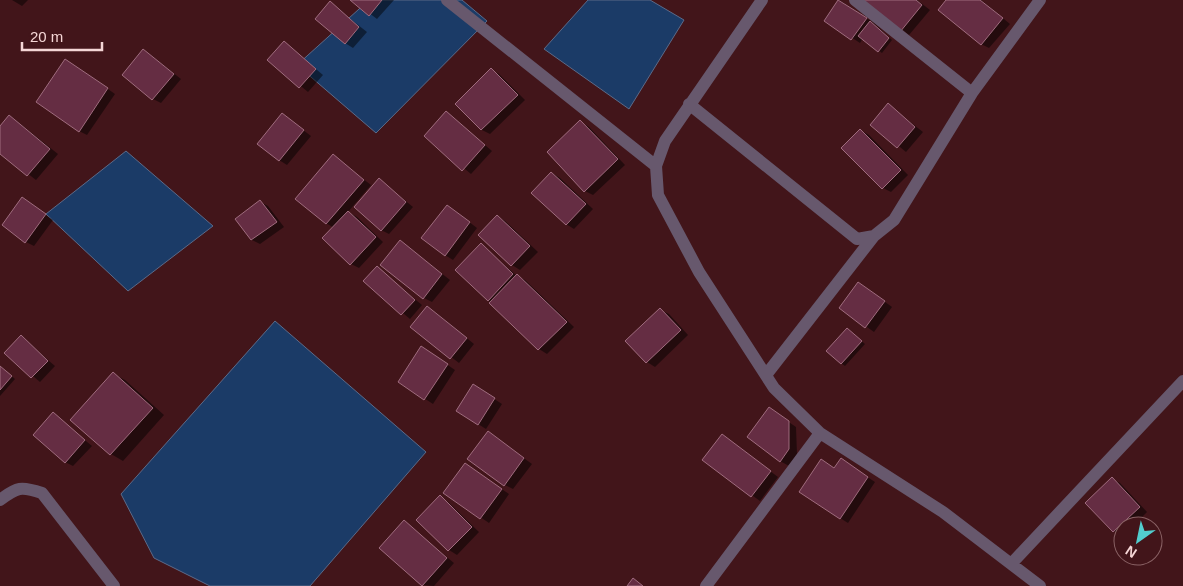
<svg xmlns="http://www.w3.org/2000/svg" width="1183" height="586" font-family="Arial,sans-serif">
  <rect width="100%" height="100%" fill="#42151a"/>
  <path fill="#1b3b67" stroke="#5c6a88" d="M 369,0 L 462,0 L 487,21 L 376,133 L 297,65 Z
    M 588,0 L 650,0 L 684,20 L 629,109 L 544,49 Z
    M 126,151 L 213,226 L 128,291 L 46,214 Z
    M 275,321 L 426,452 L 310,586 L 210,586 L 154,558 L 121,494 Z"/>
  <path fill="#0007" d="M 12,0 L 28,0 L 22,6 Z
    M 352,0 L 394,0 L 377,19 Z
    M 839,0 L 874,23 L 892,40 L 882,53 L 863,38 L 860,43 L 825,20 Z
    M 865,0 L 917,0 L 930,10 L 909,35 Z
    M 947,0 L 981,0 L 1010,24 L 989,48 L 981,44 Z
    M 330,3 L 367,32 L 353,48 L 345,43 Z
    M 285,43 L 323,75 L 308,92 L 269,60 Z
    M 144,50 L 181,79 L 161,103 L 153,99 Z
    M 74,65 L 115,94 L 87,135 L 79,131 Z
    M 491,70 L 499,74 L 525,100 L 490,134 L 482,130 L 456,104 Z
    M 888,105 L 923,132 L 906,152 L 872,124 Z
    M 446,112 L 492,151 L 471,174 L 425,136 Z
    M 282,114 L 311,136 L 287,165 L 279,160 Z
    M 10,116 L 58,154 L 36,180 L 0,152 L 0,128 Z
    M 581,122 L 589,127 L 625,165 L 593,195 L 585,191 Z
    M 860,130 L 869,135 L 908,175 L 891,192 L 883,188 Z
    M 333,156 L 371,185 L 348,212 L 357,217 L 383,242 L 359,268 L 351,264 L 334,228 L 326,223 Z
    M 552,173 L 560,178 L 593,209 L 574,229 L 566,224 Z
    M 380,180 L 413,207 L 389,234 L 381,230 Z
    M 260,202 L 268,206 L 284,227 L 260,244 L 252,240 L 236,219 Z
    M 30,204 L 53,220 L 34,246 L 26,242 Z
    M 455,211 L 477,228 L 453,260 L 445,255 Z
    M 497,216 L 505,221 L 538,252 L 520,270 L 512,265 L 480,235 Z
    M 481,245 L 517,276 L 525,280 L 574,327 L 547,354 L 539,349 L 488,300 Z
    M 408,247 L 450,280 L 432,302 L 424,298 Z
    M 377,268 L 422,305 L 410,319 L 365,281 Z
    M 859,283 L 892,307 L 874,332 L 840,308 Z
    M 660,310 L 669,314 L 688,335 L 655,367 L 647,362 Z
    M 435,312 L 474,344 L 459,363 L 412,327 Z
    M 851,332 L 865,344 L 845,366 L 841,363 Z
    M 21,337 L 55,366 L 40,382 L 6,353 Z
    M 430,353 L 455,370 L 433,404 L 399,382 Z
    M 0,366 L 15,379 L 0,396 Z
    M 113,374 L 125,380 L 164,415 L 123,461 L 111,454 L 72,420 Z
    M 482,391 L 502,404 L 486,429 L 478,424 Z
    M 53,414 L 92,446 L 73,466 L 65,462 Z
    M 777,414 L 796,427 L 797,454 L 789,466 L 780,461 Z
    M 496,438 L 532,464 L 513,489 L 505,485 Z
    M 730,441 L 778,477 L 760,501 L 704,460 Z
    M 465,464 L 509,494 L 489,523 L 445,493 Z
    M 849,465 L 875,482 L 848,523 L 840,518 L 835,469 Z
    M 1112,479 L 1120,483 L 1147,512 L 1133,526 L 1123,526 L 1122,536 L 1114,531 L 1087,503 Z
    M 440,497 L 448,502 L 479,532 L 457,555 L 449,550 L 418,520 Z
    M 404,522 L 454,563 L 434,586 L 423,585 Z"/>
  <path fill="#652d43" stroke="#9f6c7e" d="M 350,0 L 382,0 L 369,16 Z
    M 838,0 L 867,18 L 851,40 L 824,21 Z
    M 863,0 L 916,0 L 922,5 L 900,32 Z
    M 946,0 L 980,0 L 1003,18 L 981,45 L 938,10 Z
    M 330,1 L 359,27 L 345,44 L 315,19 Z
    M 870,21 L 889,38 L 878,52 L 858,36 Z
    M 284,41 L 316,69 L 299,88 L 267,60 Z
    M 143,49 L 174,74 L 152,100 L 122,75 Z
    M 65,59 L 108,88 L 79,132 L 36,102 Z
    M 491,68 L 518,95 L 481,130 L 455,104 Z
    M 888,103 L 915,127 L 897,148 L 870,125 Z
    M 446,111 L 485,145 L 462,171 L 424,136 Z
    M 282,113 L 304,130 L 279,161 L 257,144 Z
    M 9,115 L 50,149 L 27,176 L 0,154 L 0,126 Z
    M 580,120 L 618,159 L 584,192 L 547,152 Z
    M 860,129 L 901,170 L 882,189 L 841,148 Z
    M 333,154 L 364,180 L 326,224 L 295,199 Z
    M 551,172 L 586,204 L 566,225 L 531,193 Z
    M 379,178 L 406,202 L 381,231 L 354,207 Z
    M 22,197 L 46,214 L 25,243 L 2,225 Z
    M 260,200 L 277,222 L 251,240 L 235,219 Z
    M 447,205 L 470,222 L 445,256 L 421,238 Z
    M 348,211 L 376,237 L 350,265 L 322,238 Z
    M 497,215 L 530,246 L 511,266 L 478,235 Z
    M 400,240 L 442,274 L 423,299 L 380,265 Z
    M 481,243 L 513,274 L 488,301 L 455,270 Z
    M 377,266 L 415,300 L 401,315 L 363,281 Z
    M 517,274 L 567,322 L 538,350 L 489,303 Z
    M 858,282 L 885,301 L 865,328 L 839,308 Z
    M 427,306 L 467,338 L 450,359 L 410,327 Z
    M 660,308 L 681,330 L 646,363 L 625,341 Z
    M 847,328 L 862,341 L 841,364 L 826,351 Z
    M 21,335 L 48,361 L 31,378 L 4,353 Z
    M 421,346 L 448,364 L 424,400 L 398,382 Z
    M 0,366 L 12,376 L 0,390 Z
    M 113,372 L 153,408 L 110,455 L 70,420 Z
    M 473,384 L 495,398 L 478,425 L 456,411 Z
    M 769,407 L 789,421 L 789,449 L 780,462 L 747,437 Z
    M 53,412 L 85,440 L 65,463 L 33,435 Z
    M 488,431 L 524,458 L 504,486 L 467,459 Z
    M 722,434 L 771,471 L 751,497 L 702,460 Z
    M 841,458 L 868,477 L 840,519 L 799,492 L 821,459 L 834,468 Z
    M 465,463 L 502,489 L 480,519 L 443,493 Z
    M 1112,477 L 1140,507 L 1113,532 L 1085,503 Z
    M 440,495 L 472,527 L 448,551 L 416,520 Z
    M 404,520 L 447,558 L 422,586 L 379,548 Z
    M 633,578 L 643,586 L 627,586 Z"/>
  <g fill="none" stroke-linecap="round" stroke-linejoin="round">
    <path stroke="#67586d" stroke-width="12" d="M 447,0 L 656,166
      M 762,0 L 665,141 L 656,166 L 658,195 L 699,272 L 774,388 L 820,433 L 943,512 L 1040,586
      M 855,0 L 972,93
      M 689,104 L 857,239 L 874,236 L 894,220 L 972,93 L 1040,0
      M 766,375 L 874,236
      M 0,500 C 17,487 21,486 42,493 L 114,586
      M 1011,564 L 1183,381
      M 706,586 L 820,433"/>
  </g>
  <g transform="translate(1138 541) rotate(213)"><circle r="24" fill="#42151a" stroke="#8a6265"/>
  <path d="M0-4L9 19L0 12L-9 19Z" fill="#52cdce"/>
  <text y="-8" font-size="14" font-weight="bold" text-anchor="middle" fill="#f5d6d6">N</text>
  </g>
  <path d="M22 42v8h80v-8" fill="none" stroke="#f5d6d6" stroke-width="2.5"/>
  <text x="30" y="42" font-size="15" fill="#f5d6d6" stroke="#42151a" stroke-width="4" paint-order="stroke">20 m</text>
</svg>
